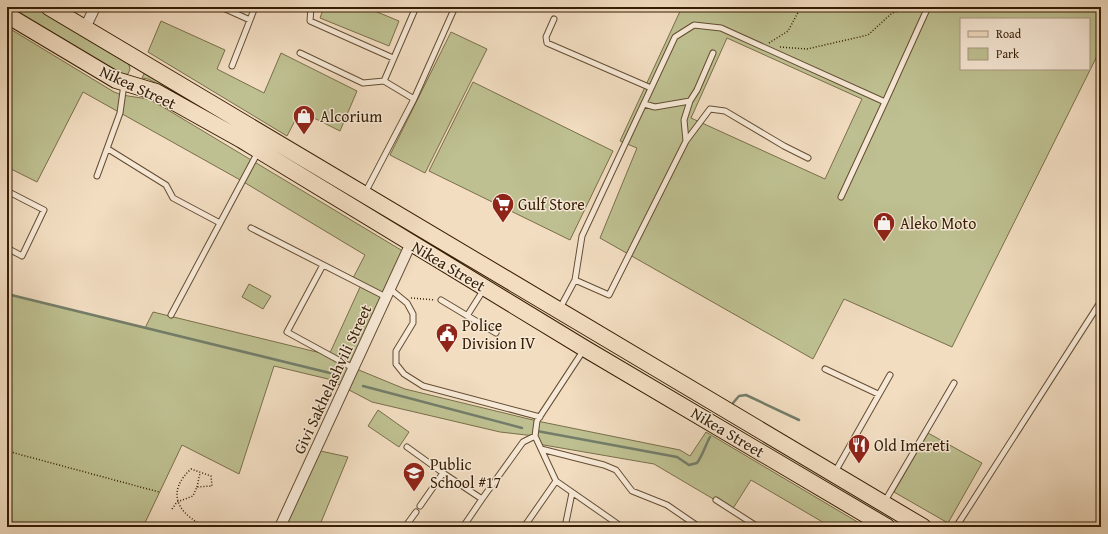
<svg xmlns="http://www.w3.org/2000/svg" width="1108" height="534" font-family="'Gentium Book Plus',serif">
  <rect width="100%" height="100%" fill="#f2ddc1"/>
  <filter id="stains"><feTurbulence type="fractalNoise" baseFrequency=".005" numOctaves="4"/><feColorMatrix values="0 0 0 0 .2 0 0 0 0 .09 0 0 0 0 .02 0 0 0 .5 -.17"/></filter>
  <radialGradient id="worn" r=".72"><stop offset=".6" stop-color="#630" stop-opacity="0"/><stop offset="1" stop-color="#630" stop-opacity=".3"/></radialGradient>
  <path fill="#bec091" stroke="#7a6e4a" fill-rule="evenodd" d="M 7,7 L 36,7 L 128,61 L 130,69 L 128,74 L 123,75 Z
    M 324,7 L 365,7 L 399,21 L 389,46 L 320,18 Z
    M 682,7 L 1101,7 L 1101,48 L 952,347 L 844,299 L 813,359 L 600,238 L 637,148 L 620,141 ZM 961,19 L 1089,19 L 1089,69 L 961,69 ZM 727,38 L 862,99 L 825,179 L 691,118 Z
    M 161,21 L 225,50 L 217,69 L 264,93 L 281,53 L 357,91 L 340,131 L 300,111 L 287,136 L 148,52 Z
    M 7,27 L 114,92 L 122,95 L 148,99 L 163,107 L 406,253 L 354,368 L 405,389 L 537,421 L 680,450 L 690,456 L 706,432 L 866,527 L 831,527 L 751,480 L 732,510 L 654,464 L 538,444 L 535,436 L 500,432 L 372,402 L 328,379 L 274,366 L 239,474 L 182,445 L 143,527 L 7,527 L 7,294 L 145,328 L 153,312 L 329,355 L 361,285 L 352,280 L 365,255 L 242,181 L 83,92 L 37,182 L 7,167 Z
    M 451,32 L 487,49 L 425,173 L 390,155 Z
    M 145,72 L 169,86 L 168,89 L 148,79 L 142,78 Z
    M 473,82 L 613,151 L 570,240 L 429,171 Z
    M 249,284 L 271,296 L 263,309 L 242,297 Z
    M 378,410 L 409,432 L 399,447 L 368,426 Z
    M 928,433 L 982,463 L 948,523 L 894,492 Z
    M 316,450 L 348,457 L 319,527 L 280,527 Z"/>
  <g fill="none" stroke-linecap="round" stroke-linejoin="round">
    <path stroke="#737d69" stroke-width="2.5" d="M 7,294 L 330,373
      M 363,386 L 522,428
      M 733,403 L 739,396 L 746,395 L 799,420
      M 537,431 L 677,457 L 689,465 L 697,463 C 703,455 705,446 710,437"/>
    <g stroke="#644d32" stroke-width="7">
      <path id="service" d="M 95,7 L 130,7
        M 221,7 L 250,20 L 255,7
        M 311,7 L 310,21 L 393,58
        M 554,19 L 546,37 L 547,43 L 651,88
        M 300,53 L 363,83 L 384,81
        M 232,66 L 250,20
        M 414,99 L 384,81 L 416,7
        M 644,104 L 655,107 L 690,101
        M 686,141 L 710,109 L 725,111 L 784,146 L 808,158
        M 108,149 L 166,185 L 173,198 L 220,223
        M 97,176 L 120,113 L 124,84
        M 7,191 L 44,210 L 22,256 L 7,248
        M 365,193 L 414,99 L 455,7
        M 841,197 L 885,102
        M 251,228 L 386,297
        M 323,265 L 287,332 L 353,368
        M 575,280 L 609,295 L 686,141 L 684,120 L 690,101 L 697,90 L 713,53
        M 390,289 L 407,303 L 413,314 L 413,323 L 396,351 L 396,364 L 404,374 L 423,386 L 540,417
        M 441,300 L 496,333
        M 560,308 L 575,280 L 582,236 L 675,37 L 694,25 L 721,28 L 885,102 L 928,7
        M 171,315 L 258,152
        M 467,316 L 484,289
        M 825,369 L 878,394
        M 407,447 L 443,473
        M 541,449 L 604,465 L 616,470 L 632,491 L 667,505 L 699,527
        M 835,472 L 890,375
        M 556,481 L 622,527
        M 482,499 L 523,442 L 535,436
        M 716,500 L 758,527
        M 885,501 L 954,383
        M 420,506 L 443,473 L 482,499 L 463,527
        M 405,527 L 416,512
        M 524,527 L 556,481 L 535,436 L 537,421 L 583,351
        M 565,527 L 572,493
        M 956,527 L 1101,301"/>
    </g>
    <g stroke="#644d32" stroke-width="12">
      <path id="minor" d="M 85,28 L 95,7
        M 280,527 L 411,243"/>
    </g>
    <g stroke="#351d03" stroke-width="18">
      <path id="primary" d="M 49,7 L 923,527
        M 7,15 L 116,80 L 156,92 L 242,140 L 584,348 L 887,527"/>
    </g>
    <path stroke="#351d03" stroke-width="1.5" stroke-dasharray="1 2" stroke-linecap="butt" d="M 769,43 L 788,31 L 801,7
      M 780,47 L 807,49 L 868,35 L 892,13 L 911,7
      M 411,298 L 435,300
      M 7,451 L 159,492
      M 197,487 L 200,473
      M 172,509 L 177,502 L 193,496 L 197,487 L 212,486 L 211,476 L 191,469 C 168,490 175,510 200,524 L 198,527
      M 935,525 L 939,527"/>
    <use href="#service" stroke="#f7e9d7" stroke-width="5"/>
    <use href="#minor" stroke="#f7e9d7" stroke-width="10"/>
    <use href="#primary" stroke="#f2ddc1" stroke-width="16"/>
  </g>
  <defs>
    <g id="shop-pin" transform="scale(1.15)"><path d="M0 17L-7.5 6A9.5 9.5 0 1 1 7.5 6Z" fill="#8f2418" stroke="#f7e9d7"/><path d="M-5-2.5h2.3a2.7 3.5 0 0 1 5.4 0H5L5.5 6h-11ZM-1.5-2.5h3a1.5 2.3 0 0 0-3 0Z" fill="#fff"/></g>
    <g id="supermarket-pin" transform="scale(1.15)"><path d="M0 17L-7.5 6A9.5 9.5 0 1 1 7.5 6Z" fill="#8f2418" stroke="#f7e9d7"/><path d="M-6-5.5h2.5l.6 2H6L4.5 2H-2.5L-4.4-4H-6ZM-1.5 3.2a1.3 1.3 0 1 0 .1 0ZM3 3.2a1.3 1.3 0 1 0 .1 0Z" fill="#fff"/></g>
    <g id="civic-pin" transform="scale(1.15)"><path d="M0 17L-7.5 6A9.5 9.5 0 1 1 7.5 6Z" fill="#8f2418" stroke="#f7e9d7"/><path d="M-.6-6.5H3V-4.5H.6V-3L4-1V1h2V6H-6V1h2V-1L-.6-3ZM-1.2 2.5V6h2.4V2.5Z" fill="#fff"/></g>
    <g id="restaurant-pin" transform="scale(1.15)"><path d="M0 17L-7.5 6A9.5 9.5 0 1 1 7.5 6Z" fill="#8f2418" stroke="#f7e9d7"/><path d="M-5-6h1v4h1v-4h1v4h1v-4h1v5L-1.5 .5V6h-2V.5L-5-1ZM5-6V6H3V1.5H1.5Q1.5-4 5-6Z" fill="#fff"/></g>
    <g id="school-pin" transform="scale(1.15)"><path d="M0 17L-7.5 6A9.5 9.5 0 1 1 7.5 6Z" fill="#8f2418" stroke="#f7e9d7"/><path d="M0-5L7-2L0 1L-7-2ZM-4 1L0 2.5L4 1V4Q0 6-4 4Z" fill="#fff"/></g>
  </defs>
  <g fill-rule="evenodd">
    <use href="#shop-pin" x="304" y="116"/>
    <use href="#supermarket-pin" x="503" y="204"/>
    <use href="#shop-pin" x="884" y="223"/>
    <use href="#civic-pin" x="447" y="334"/>
    <use href="#restaurant-pin" x="859" y="445"/>
    <use href="#school-pin" x="414" y="473"/>
  </g>
  <g text-anchor="middle" dominant-baseline="central" stroke-width="3" stroke-linejoin="round" paint-order="stroke">
    <g font-size="16" fill="#351d03" stroke="#f7e9d7">
      <text transform="translate(138 87) rotate(25)">Nikea Street</text>
      <text transform="translate(449 266) rotate(31)">Nikea Street</text>
      <text transform="translate(332 379) rotate(-65)">Givi Sakhelashvili Street</text>
      <text transform="translate(728 432) rotate(31)">Nikea Street</text>
    </g>
    <g font-size="16" fill="#351d03" stroke="#f7e9d7" text-anchor="start">
      <text x="320" y="116">Alcorium</text>
      <text x="518" y="204">Gulf Store</text>
      <text x="900" y="223">Aleko Moto</text>
      <text x="462" y="325">Police<tspan x="462" dy="18">Division IV</tspan></text>
      <text x="874" y="445">Old Imereti</text>
      <text x="430" y="464">Public<tspan x="430" dy="18">School #17</tspan></text>
    </g>
  </g>
  <rect width="1108" height="534" fill="none" stroke="#f2ddc1" stroke-width="24"/>
  <rect x="8" y="8" width="1092" height="518" fill="none" stroke="#351d03" stroke-width="2"/>
  <rect x="12" y="12" width="1084" height="510" fill="none" stroke="#351d03"/>
  <rect x="960" y="18" width="130" height="52" fill="#f7e9d7" stroke="#a99782"/>
  <rect x="968" y="31" width="20" height="6" fill="#f2ddc1" stroke="#a99782"/>
  <text x="996" y="38" font-size="12" fill="#351d03">Road</text>
  <rect x="968" y="48" width="20" height="12" fill="#bec091" stroke="#a99782"/>
  <text x="996" y="58" font-size="12" fill="#351d03">Park</text>
  <rect width="100%" height="100%" filter="url(#stains)"/>
  <rect width="100%" height="100%" fill="url(#worn)"/>
</svg>
